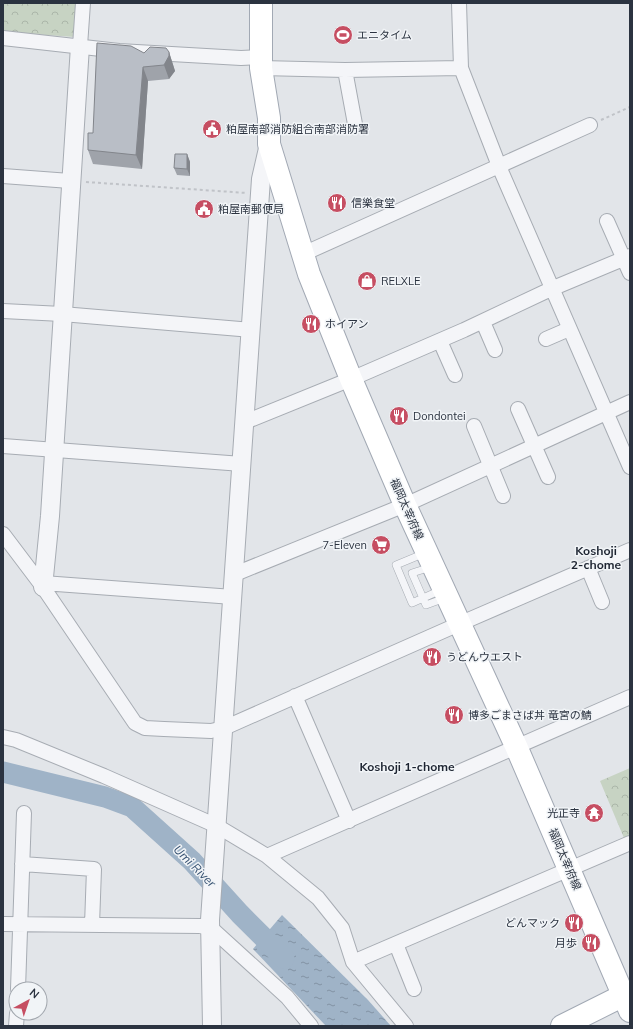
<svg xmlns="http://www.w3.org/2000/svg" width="633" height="1029" font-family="Mulish,'Noto Sans JP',sans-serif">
  <defs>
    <pattern id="park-crowns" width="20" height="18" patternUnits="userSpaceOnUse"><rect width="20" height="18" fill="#c7d3c3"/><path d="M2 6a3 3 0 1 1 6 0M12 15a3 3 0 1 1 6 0" fill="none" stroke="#abb6a9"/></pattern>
    <pattern id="water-ripples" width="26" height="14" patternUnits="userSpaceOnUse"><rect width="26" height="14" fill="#9fb3c7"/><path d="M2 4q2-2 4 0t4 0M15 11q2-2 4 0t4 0" fill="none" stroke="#8292a3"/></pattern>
  </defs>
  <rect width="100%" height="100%" fill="#e2e5e9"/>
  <path fill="url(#park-crowns)" d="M 3,3 L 77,3 L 75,37 L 3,32 Z
    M 630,768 L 630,836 L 624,838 L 600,781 Z"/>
  <path fill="url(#water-ripples)" d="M 282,915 L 368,1000 L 391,1026 L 326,1026 L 253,949 Z"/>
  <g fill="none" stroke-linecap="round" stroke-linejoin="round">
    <path stroke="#9fb3c7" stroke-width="21" d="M 3,772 L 105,797 L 132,807 L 192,861 L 240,914 L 284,958"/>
    <g stroke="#a7acb3" stroke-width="8">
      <path id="service" d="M 425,553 L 396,565 L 412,603 L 441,590
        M 431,567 L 412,573 L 426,605 L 445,598"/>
    </g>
    <g stroke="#a7acb3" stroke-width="16">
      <path id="minor" d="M 459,3 L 461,68 L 501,171 L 630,467
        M 3,38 L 119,51 L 241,58 L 261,57
        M 80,46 L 83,3
        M 261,68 L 345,70 L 461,68
        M 345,70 L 355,124
        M 3,176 L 70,181
        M 607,221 L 630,273
        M 303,254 L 590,125
        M 3,311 L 62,314 L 252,330
        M 483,322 L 495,350
        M 546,339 L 569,329
        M 440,341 L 455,375
        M 518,409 L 548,477
        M 245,422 L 351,379 L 464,330 L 551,289 L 630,256
        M 474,426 L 503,496
        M 3,446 L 242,464
        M 3,534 L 43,587 L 135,723 L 145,728 L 164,729 L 211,731 L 224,728 L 459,624 L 630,550
        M 588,568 L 602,602
        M 235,574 L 405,505 L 630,402
        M 43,583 L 233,597
        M 295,696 L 349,821
        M 3,737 L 16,740 L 104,776 L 217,826 L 267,856 L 318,898 L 342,928 L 353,962 L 406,1026
        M 267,856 L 630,697
        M 22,864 L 94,869 L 92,925
        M 3,924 L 200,926 L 211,928 L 287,997 L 311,1026
        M 396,944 L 414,989
        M 353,962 L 630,843
        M 18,989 L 24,813
        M 16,1026 L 17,1013"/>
    </g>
    <g stroke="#a7acb3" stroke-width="20">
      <path id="tertiary" d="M 43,587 L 50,516 L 80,46
        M 212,1026 L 210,920 L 261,179 L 269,144"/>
    </g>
    <g stroke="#a2a9b4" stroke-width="24">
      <path id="primary" d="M 261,3 L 261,68 L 269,118 L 269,144 L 309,274 L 351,379 L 405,505 L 516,746 L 630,1011
        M 562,1026 L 622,996"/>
    </g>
    <path stroke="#c0c3c8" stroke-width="2" stroke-dasharray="3 3" stroke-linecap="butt" d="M 601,120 L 630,107
      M 86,182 L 247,193"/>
    <use href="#service" stroke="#f4f5f8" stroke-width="7"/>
    <use href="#minor" stroke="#f4f5f8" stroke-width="14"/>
    <use href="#tertiary" stroke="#f4f5f8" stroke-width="18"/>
    <use href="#primary" stroke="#fff" stroke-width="22"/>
  </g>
  <path fill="#9fa3aa" d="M 169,52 L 175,71 L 169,79 L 148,81 L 142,169 L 93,164 L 88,150 L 93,133 L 144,53 Z
    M 187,154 L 190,162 L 190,176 L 177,175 L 174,168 Z"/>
  <path fill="#82858b" d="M 169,52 L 175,71 L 169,79 L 164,65 Z
    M 143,67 L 148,81 L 142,169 L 136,155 Z
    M 187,154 L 190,162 L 190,176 L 187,169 Z"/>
  <path fill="#b9bec6" stroke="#82858b" d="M 97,43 L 131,46 L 144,53 L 150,47 L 166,48 L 169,52 L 169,56 L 164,65 L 143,67 L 136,155 L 88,150 L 88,133 L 93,133 Z
    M 175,154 L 187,154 L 187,169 L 174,168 Z"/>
  <defs>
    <g id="stadium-disc" transform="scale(1)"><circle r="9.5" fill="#c64e62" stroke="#f1f4f7"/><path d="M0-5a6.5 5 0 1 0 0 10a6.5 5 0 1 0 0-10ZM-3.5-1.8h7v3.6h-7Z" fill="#fff"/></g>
    <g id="civic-disc" transform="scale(1)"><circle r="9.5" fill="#c64e62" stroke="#f1f4f7"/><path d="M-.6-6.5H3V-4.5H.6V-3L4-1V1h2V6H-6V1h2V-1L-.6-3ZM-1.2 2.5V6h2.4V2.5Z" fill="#fff"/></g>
    <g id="restaurant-disc" transform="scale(1)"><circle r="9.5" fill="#c64e62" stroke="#f1f4f7"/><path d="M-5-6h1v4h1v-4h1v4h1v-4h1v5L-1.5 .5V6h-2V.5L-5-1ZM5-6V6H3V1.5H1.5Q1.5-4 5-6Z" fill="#fff"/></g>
    <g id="shop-disc" transform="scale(1)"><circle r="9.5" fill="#c64e62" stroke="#f1f4f7"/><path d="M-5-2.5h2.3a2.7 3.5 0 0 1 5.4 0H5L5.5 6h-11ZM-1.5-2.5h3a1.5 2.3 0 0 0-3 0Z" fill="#fff"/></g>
    <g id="supermarket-disc" transform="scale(1)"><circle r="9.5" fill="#c64e62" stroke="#f1f4f7"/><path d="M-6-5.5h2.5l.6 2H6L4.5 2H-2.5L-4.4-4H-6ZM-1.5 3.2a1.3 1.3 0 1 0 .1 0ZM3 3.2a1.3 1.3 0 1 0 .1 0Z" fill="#fff"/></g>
    <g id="temple-disc" transform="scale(1)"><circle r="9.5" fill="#c64e62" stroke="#f1f4f7"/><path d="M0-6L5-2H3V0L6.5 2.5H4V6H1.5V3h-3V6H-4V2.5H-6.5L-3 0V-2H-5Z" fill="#fff"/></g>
  </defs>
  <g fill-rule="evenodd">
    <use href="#stadium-disc" x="343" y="35"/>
    <use href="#civic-disc" x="212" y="129"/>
    <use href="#restaurant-disc" x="337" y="203"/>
    <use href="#civic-disc" x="204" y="209"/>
    <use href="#shop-disc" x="367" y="281"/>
    <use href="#restaurant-disc" x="311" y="324"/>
    <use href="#restaurant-disc" x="399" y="416"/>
    <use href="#supermarket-disc" x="381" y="545"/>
    <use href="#restaurant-disc" x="432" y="657"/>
    <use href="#restaurant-disc" x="454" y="715"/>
    <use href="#temple-disc" x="594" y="813"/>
    <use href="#restaurant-disc" x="574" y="923"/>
    <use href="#restaurant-disc" x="591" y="943"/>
  </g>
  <g text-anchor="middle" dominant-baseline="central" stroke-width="3" stroke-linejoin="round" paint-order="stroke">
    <g font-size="11" fill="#2b3340" stroke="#f1f4f7" text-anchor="start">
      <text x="357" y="35">エニタイム</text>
      <text x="226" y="129">粕屋南部消防組合南部消防署</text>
      <text x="351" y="203">信樂食堂</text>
      <text x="218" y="209">粕屋南郵便局</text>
      <text x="381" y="281">RELXLE</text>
      <text x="325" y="324">ホイアン</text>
      <text x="413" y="416">Dondontei</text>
      <text x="367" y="545" text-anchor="end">7-Eleven</text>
      <text x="446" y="657">うどんウエスト</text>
      <text x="468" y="715">博多ごまさば丼 竜宮の鯖</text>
      <text x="580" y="813" text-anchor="end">光正寺</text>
      <text x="560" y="923" text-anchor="end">どんマック</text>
      <text x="577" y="943" text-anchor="end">月歩</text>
    </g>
    <g font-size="11" fill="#2b3340" stroke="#f1f4f7">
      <text transform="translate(407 509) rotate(66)">福岡太宰府線</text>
      <text transform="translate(565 859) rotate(67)">福岡太宰府線</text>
    </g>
    <g font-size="12" font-weight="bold" fill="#1d2431" stroke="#f1f4f7">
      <text x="596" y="550">Koshoji<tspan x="596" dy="14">2-chome</tspan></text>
      <text x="407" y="766">Koshoji 1-chome</text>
    </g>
    <g font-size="12" font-style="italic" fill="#375272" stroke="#f1f4f7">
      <text transform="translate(195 866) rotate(45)">Umi River</text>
    </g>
  </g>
  <rect width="633" height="1029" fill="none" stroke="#2b3340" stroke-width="8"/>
  <g transform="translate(28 1001) rotate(40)"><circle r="19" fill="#f1f4f7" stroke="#a2a7ae"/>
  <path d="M0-3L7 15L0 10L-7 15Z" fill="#c64e62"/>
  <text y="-6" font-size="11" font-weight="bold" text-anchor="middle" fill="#2b3340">N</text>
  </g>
</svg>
